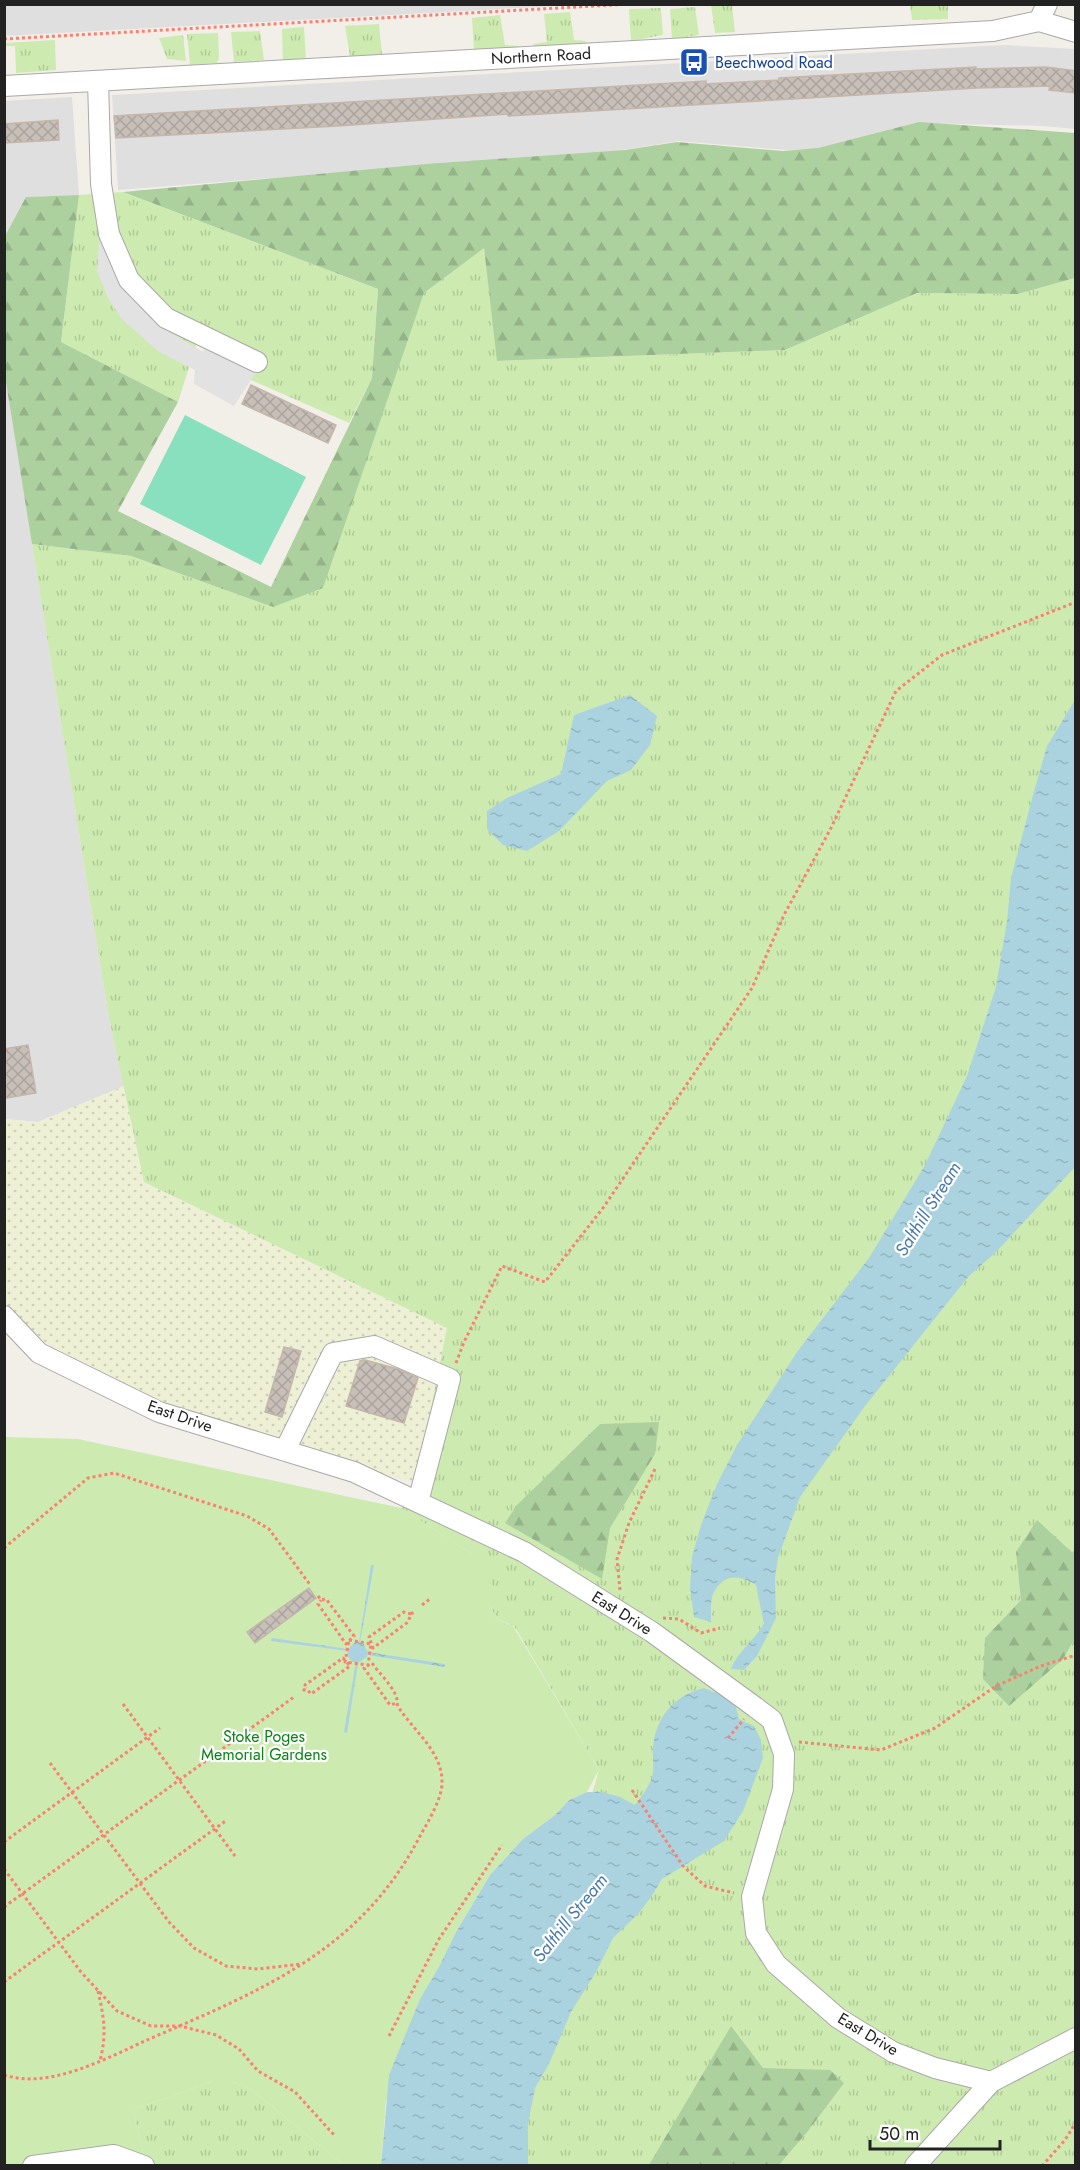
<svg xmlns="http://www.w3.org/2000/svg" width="1080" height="2170" font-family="Jost,sans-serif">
  <defs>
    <pattern id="farmland-dots" width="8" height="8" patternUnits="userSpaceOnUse" patternTransform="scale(1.5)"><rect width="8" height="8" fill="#eef0d5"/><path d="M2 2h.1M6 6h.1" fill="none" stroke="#ccceb7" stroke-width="1.8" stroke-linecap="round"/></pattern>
    <pattern id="grass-tufts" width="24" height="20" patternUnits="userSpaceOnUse" patternTransform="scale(1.5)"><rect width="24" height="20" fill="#cdebb0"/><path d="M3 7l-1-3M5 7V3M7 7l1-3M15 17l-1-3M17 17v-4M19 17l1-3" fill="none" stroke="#b0c997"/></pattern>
    <pattern id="forest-firs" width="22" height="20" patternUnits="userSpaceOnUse" patternTransform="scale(1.5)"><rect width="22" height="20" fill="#add19e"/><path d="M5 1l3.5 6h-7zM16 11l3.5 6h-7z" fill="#95b388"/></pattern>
    <pattern id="water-ripples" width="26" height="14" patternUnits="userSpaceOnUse" patternTransform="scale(1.5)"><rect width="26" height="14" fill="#aad3df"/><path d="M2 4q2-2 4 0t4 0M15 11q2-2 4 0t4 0" fill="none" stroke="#92b5bf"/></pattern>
    <pattern id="building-cross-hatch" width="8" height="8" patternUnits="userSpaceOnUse" patternTransform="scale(1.5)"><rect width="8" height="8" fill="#c7bfb8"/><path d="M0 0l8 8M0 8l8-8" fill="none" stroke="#aba49e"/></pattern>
  </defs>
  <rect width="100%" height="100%" fill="#f2efe9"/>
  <path fill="#e0dfdf" d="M 5,4 L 574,4 L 574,5 L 5,36 Z
    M 1004,45 L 1076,49 L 1075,129 L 1043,126 L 915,123 L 819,149 L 786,150 L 678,141 L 610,152 L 118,190 L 112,95 Z
    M 72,97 L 79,195 L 26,197 L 5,236 L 5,101 Z
    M 4,370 L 109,1018 L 124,1086 L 38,1122 L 4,1119 Z"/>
  <path fill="url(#farmland-dots)" d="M 124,1086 L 144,1182 L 447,1328 L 416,1483 L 252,1435 L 155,1399 L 47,1344 L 5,1306 L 5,1119 L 38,1122 Z"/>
  <path fill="url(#grass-tufts)" d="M 711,5 L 732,5 L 735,32 L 715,33 Z
    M 910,5 L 948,5 L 948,19 L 912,20 Z
    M 695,7 L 699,35 L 672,39 L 670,9 Z
    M 661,8 L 663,35 L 631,41 L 629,9 Z
    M 570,12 L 574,40 L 585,41 L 587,44 L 534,48 L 533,44 L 547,42 L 544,14 Z
    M 500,15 L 505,45 L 519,46 L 519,48 L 474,50 L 472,18 Z
    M 379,24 L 382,55 L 337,59 L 337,56 L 350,56 L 345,26 Z
    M 304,27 L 306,59 L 283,62 L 282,29 Z
    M 260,31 L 264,60 L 234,62 L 231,32 Z
    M 218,33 L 219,58 L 217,63 L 190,65 L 187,34 Z
    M 183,35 L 186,61 L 167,59 L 159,38 Z
    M 55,40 L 56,70 L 16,73 L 15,46 L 5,46 L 5,43 Z
    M 123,192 L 378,289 L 372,378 L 349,423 L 251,380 L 257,362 L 199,336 L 178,402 L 61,342 L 79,195 Z
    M 484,247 L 498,361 L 785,350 L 917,293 L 1018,294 L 1075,278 L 1075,2165 L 489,2165 L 499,2107 L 599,1770 L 514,1626 L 497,1619 L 488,1603 L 472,1554 L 401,1508 L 416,1483 L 447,1328 L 144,1182 L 109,1018 L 32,544 L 131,556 L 273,607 L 382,411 L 424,293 Z
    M 213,2081 L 231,2081 L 249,2088 L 344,2165 L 146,2165 L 133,2110 Z"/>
  <path fill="url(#forest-firs)" d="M 919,122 L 1075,133 L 1075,278 L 1018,294 L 917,293 L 785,350 L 497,361 L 484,248 L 424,293 L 323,588 L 273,607 L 131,556 L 32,544 L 4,370 L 5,236 L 26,197 L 79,195 L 61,342 L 178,402 L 118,511 L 271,587 L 372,378 L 378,289 L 123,192 L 426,164 L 625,150 L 677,142 L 783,151 L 818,148 Z
    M 659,1422 L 655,1454 L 610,1528 L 602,1579 L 505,1523 L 517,1505 L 600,1424 Z
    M 1037,1520 L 1075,1555 L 1075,1638 L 1063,1659 L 1009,1706 L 983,1679 L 985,1638 L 1021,1600 L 1016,1552 Z
    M 731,2026 L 763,2068 L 830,2070 L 844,2083 L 808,2131 L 779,2165 L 649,2165 Z"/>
  <path fill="#cdebb0" d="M 5,1437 L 78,1439 L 401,1508 L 472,1554 L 484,1568 L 495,1594 L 488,1603 L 497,1619 L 513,1626 L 599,1770 L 587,1792 L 569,1800 L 555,1815 L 523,1839 L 490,1875 L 456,1932 L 441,1965 L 420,1999 L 407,2034 L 386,2102 L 381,2165 L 344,2165 L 249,2088 L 231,2081 L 213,2081 L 133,2110 L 146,2165 L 5,2165 Z"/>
  <path fill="#88e0be" d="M 185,415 L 306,477 L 261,565 L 140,504 Z"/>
  <path fill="#e2e2e2" d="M 100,233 L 119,275 L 171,333 L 203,352 L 211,334 L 262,363 L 234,406 L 194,384 L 195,370 L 159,352 L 122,319 L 109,300 L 97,271 Z"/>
  <path fill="url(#water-ripples)" d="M 630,695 L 657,716 L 650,745 L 631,770 L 607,781 L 559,831 L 527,851 L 503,845 L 487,829 L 487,811 L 507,798 L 561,774 L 574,715 Z
    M 1075,700 L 1075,1167 L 997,1251 L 968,1277 L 865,1406 L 800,1497 L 778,1558 L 775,1578 L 776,1618 L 757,1656 L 744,1670 L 731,1669 C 735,1655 755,1639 764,1624 L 756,1585 C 740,1575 725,1573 714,1592 C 710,1599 711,1613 711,1622 L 694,1617 L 690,1587 L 692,1557 L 701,1525 L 717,1484 L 737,1445 L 797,1352 L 869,1258 L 925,1165 L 967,1076 L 996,987 L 1007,921 L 1011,878 L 1033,795 L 1047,746 Z
    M 371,1565 L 374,1565 L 360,1642 L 363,1643 L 368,1652 L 445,1664 L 445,1667 L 367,1655 L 367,1657 L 358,1663 L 347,1733 L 344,1732 L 356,1662 L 352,1662 L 347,1655 L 348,1651 L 271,1641 L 272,1638 L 348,1649 L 356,1641 L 359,1642 Z
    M 704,1688 L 734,1700 L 739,1719 L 754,1726 L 761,1740 L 763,1758 L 743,1811 L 724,1841 L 662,1879 L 651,1897 L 638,1914 L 613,1938 L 596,1972 L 571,2012 L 549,2064 L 535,2088 L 528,2124 L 528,2165 L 381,2166 L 389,2075 L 420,1999 L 440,1965 L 456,1932 L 490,1875 L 523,1839 L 555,1815 L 569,1800 L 587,1792 L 602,1792 L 620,1797 L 635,1805 C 641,1797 649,1787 652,1777 C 655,1768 652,1757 653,1748 C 655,1718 674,1695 704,1688 Z"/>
  <path fill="url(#building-cross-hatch)" stroke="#c4b6ab" stroke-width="1.5" d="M 976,67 L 976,69 L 1046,67 L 1076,71 L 1076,93 L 1049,90 L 1050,86 L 977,88 L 508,116 L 508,114 L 338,126 L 116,138 L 114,116 L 706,81 L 706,84 L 779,80 L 779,78 Z
    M 58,120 L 59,140 L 4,143 L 4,124 Z
    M 251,385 L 336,425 L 328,443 L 242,404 Z
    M 28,1045 L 36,1093 L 6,1098 L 4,1049 Z
    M 284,1347 L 301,1351 L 282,1417 L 265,1412 Z
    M 365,1360 L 398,1369 L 418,1378 L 404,1423 L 346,1406 L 360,1361 Z
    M 309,1588 L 316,1598 L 255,1643 L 247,1632 Z"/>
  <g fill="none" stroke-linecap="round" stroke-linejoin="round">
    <g stroke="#a9a9a9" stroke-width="22">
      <path id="minor" d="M 1039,21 L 1047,4
        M 98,81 L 101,184 L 109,234 L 129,280 L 166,318 L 257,362
        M 4,86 L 993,31 L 1039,21 L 1076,32
        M 4,1316 L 39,1353 L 159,1412 L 354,1472 L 524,1552 L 652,1632 L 755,1707 L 772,1720 L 784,1754 L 783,1789 L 752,1897 L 756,1933 L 776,1964 L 838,2018 L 893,2052 L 935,2068 L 991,2082
        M 285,1450 L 333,1353 L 374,1346 L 450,1379 L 418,1502
        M 33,2166 L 114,2155 L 144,2166
        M 915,2166 L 991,2082 L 1076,2038"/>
    </g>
    <path stroke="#fa8072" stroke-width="3" stroke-dasharray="3 3" stroke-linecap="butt" d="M 4,39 L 630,4
      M 456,1363 L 464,1342 L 502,1266 L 545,1282 L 603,1208 L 752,988 L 784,915 L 831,828 L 896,691 L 942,655 L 1076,602
      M 4,1548 L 88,1478 L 114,1473 L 247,1516 L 269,1529 L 311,1586
      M 620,1590 L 617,1559 L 629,1523 L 655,1469
      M 318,1596 L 321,1600 L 326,1599 L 354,1636 L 346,1644 L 318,1604 L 321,1600
      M 422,1605 L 431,1598
      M 411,1614 L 404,1612 L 369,1637 L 373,1648 L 408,1622 L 411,1614 L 415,1611
      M 663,1618 L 679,1619 L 701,1633 L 720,1628
      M 349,1640 L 371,1644 L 368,1665 L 345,1662 Z
      M 303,1691 L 306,1688 L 305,1685 L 343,1658 L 350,1666 L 311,1694 L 306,1688
      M 123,1704 L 235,1856
      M 728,1738 L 744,1719
      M 799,1742 L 881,1750 L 935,1728 L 996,1686 L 1041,1666 L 1076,1655
      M 50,1763 L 169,1922 L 194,1948 L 226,1966 L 258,1969 L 301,1964
      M 632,1790 L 683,1866 L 705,1886 L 734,1893
      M 4,1842 L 160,1728
      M 4,1869 L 81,1972 L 117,2011 L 151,2026 L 180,2026 L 216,2035 L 239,2049 L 258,2071 L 295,2092 L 335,2136
      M 4,1907 L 294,1697
      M 4,1982 L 227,1820
      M 98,1991 C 104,2018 107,2033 100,2061
      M 389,2036 L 439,1939 L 502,1845
      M 4,2075 C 49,2090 107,2058 147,2040 C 260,1991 360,1952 420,1836 C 428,1822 443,1797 442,1781 C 442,1752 414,1731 399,1708 C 396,1704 398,1700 396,1696 C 391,1684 379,1673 372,1663 L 364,1668 L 390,1705 L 397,1703
      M 1042,2166 L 1065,2140 L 1076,2122"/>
    <use href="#minor" stroke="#fff" stroke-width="20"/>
  </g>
  <defs>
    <g id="bus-square" transform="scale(1.5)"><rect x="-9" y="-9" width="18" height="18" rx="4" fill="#1a4fb4" stroke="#fff"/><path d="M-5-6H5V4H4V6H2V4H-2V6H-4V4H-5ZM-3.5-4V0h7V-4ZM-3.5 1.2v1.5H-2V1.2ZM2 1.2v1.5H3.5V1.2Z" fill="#fff"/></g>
  </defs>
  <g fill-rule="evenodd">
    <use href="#bus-square" x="694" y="62"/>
  </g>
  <g text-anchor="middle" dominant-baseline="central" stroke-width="4.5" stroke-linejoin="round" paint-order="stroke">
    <g font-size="16" fill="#222" stroke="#fff">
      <text transform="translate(541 56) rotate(-3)">Northern Road</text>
      <text transform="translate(180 1416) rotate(19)">East Drive</text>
      <text transform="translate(622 1613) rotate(32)">East Drive</text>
      <text transform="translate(868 2034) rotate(31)">East Drive</text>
    </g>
    <g font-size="16" fill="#164399" stroke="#fff" text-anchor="start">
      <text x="715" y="62">Beechwood Road</text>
    </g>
    <g font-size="16" fill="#0c8416" stroke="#fff">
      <text x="264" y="1736">Stoke Poges<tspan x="264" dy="18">Memorial Gardens</tspan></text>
    </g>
    <g font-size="18" font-style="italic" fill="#4a7aab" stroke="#fff">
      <text transform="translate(928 1209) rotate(-58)">Salthill Stream</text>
      <text transform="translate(570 1918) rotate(-51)">Salthill Stream</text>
    </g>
  </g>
  <rect width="1080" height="2170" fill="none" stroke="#222222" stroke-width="12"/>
  <path d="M870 2140v9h130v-9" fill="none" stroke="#222222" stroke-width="3"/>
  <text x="879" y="2140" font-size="18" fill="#222222" stroke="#ffffff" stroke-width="4.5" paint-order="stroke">50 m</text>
</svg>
